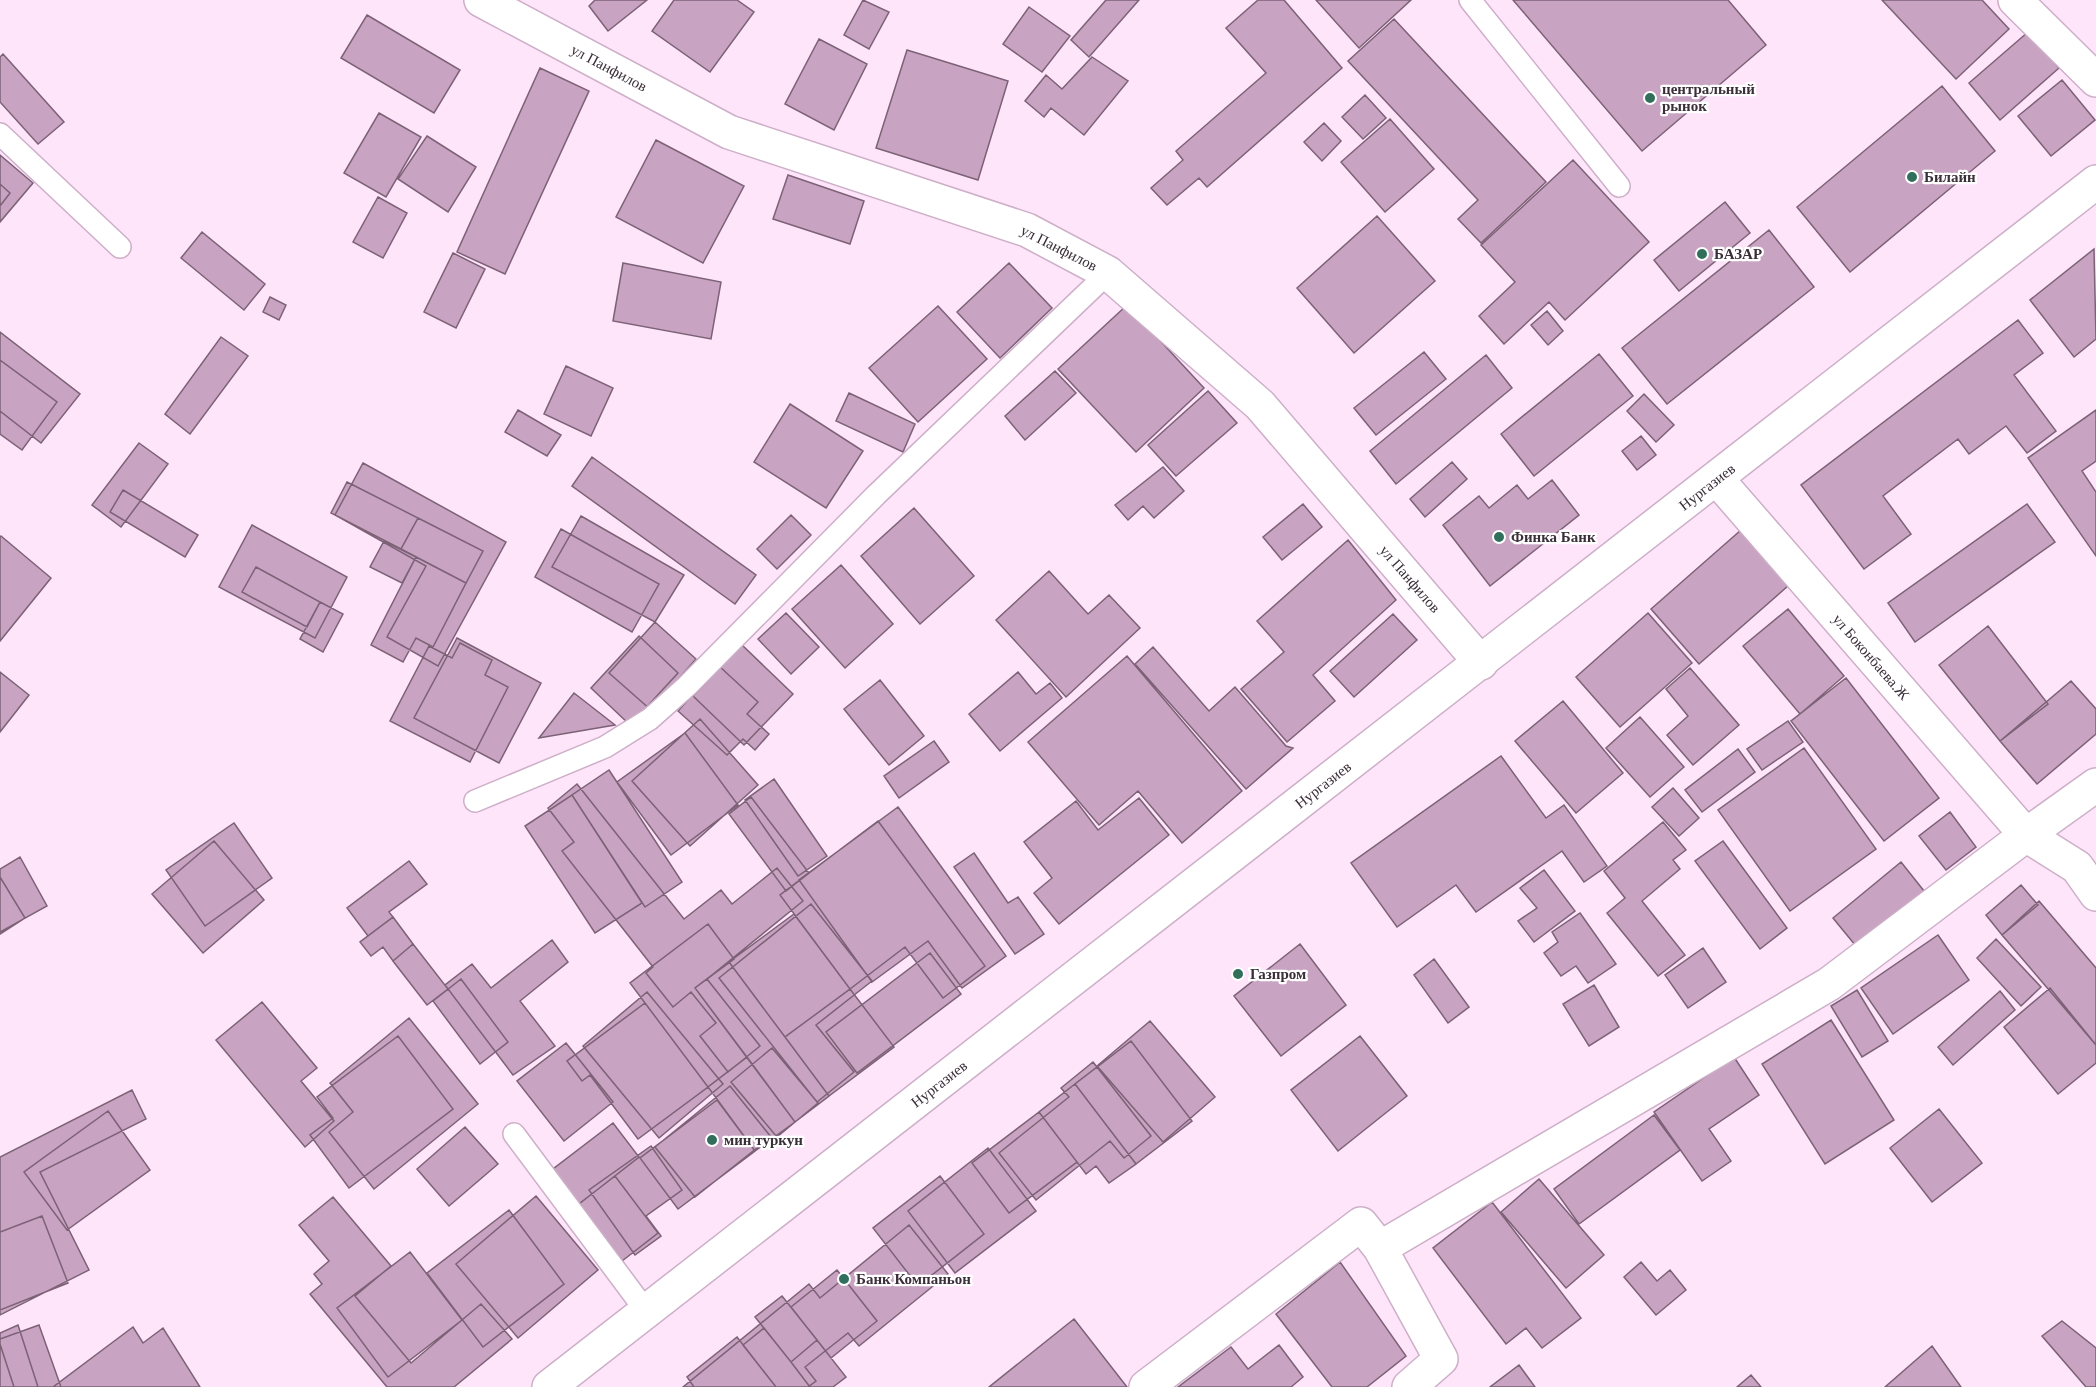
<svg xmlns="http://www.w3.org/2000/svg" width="2096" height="1387" font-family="Georgia,serif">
  <rect width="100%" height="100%" fill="#fee5fa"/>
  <path fill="#c8a3c2" stroke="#7c6177" stroke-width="1.5" d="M 595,0 L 647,0 L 608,31 L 589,6 Z
    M 674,0 L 737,0 L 754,12 L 710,72 L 652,31 Z
    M 863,0 L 889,12 L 869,49 L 844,35 Z
    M 1106,0 L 1139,0 L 1089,57 L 1071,40 Z
    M 1258,0 L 1284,0 L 1342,68 L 1207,187 L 1199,178 L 1167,205 L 1151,188 L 1183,160 L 1176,151 L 1266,73 L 1226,28 Z
    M 1316,0 L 1411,0 L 1359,48 Z
    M 1513,0 L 1728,0 L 1766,45 L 1642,151 Z
    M 1882,0 L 1982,0 L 2009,29 L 1956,79 Z
    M 1029,7 L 1070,36 L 1042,72 L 1003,44 Z
    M 367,15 L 460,70 L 434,113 L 341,58 Z
    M 1394,19 L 1546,182 L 1481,243 L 1458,219 L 1478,200 L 1348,61 Z
    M 2028,32 L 2059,68 L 2000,120 L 1969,83 Z
    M 819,39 L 867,64 L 834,130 L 785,104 Z
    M 907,50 L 1008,81 L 978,180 L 876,148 Z
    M 3,54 L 64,122 L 38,144 L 0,102 L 0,57 Z
    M 1092,57 L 1128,81 L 1084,135 L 1051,108 L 1044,117 L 1025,101 L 1046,75 L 1062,89 Z
    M 540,68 L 589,91 L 505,274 L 457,252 Z
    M 2062,80 L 2095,120 L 2051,156 L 2018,116 Z
    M 1942,86 L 1995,151 L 1850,272 L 1797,207 Z
    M 1365,95 L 1386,118 L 1363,139 L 1342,117 Z
    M 379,113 L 421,137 L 386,197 L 344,173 Z
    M 1390,119 L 1434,169 L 1385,212 L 1341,162 Z
    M 1324,123 L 1341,141 L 1322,161 L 1304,142 Z
    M 427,136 L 476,167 L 448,212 L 398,179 Z
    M 656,140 L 744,186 L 703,263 L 616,217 Z
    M 0,155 L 33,183 L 0,222 Z
    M 1573,160 L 1649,242 L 1565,320 L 1549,302 L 1504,344 L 1479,316 L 1515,282 L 1481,245 Z
    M 788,175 L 864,201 L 850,244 L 773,219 Z
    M 0,184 L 10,193 L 0,206 Z
    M 378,197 L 407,213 L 383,258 L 353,242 Z
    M 1725,202 L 1750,233 L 1679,291 L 1654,260 Z
    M 1377,216 L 1435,281 L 1354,353 L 1297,288 Z
    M 1769,230 L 1814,287 L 1667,404 L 1622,348 Z
    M 202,232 L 265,284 L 244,310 L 181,258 Z
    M 2094,249 L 2096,339 L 2074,357 L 2030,300 Z
    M 453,253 L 485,269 L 456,328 L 424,312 Z
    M 623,263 L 721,282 L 711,339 L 613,321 Z
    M 1009,263 L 1052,308 L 1000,358 L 957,312 Z
    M 270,297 L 286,305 L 279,320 L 263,312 Z
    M 1127,305 L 1204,388 L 1136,452 L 1058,369 Z
    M 938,306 L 987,359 L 918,422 L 869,368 Z
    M 1547,311 L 1563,331 L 1548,345 L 1531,325 Z
    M 2018,320 L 2043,353 L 2014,375 L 2056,431 L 2027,453 L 2006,426 L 1969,454 L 1958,439 L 1883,496 L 1911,534 L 1864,569 L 1801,485 Z
    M 0,332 L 80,394 L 41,443 L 0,411 Z
    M 221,337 L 248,356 L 190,434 L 165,414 Z
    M 1424,352 L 1446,379 L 1376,435 L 1354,408 Z
    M 1599,354 L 1633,396 L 1534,476 L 1501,434 Z
    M 1486,355 L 1512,388 L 1396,484 L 1370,451 Z
    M 0,360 L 57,402 L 22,450 L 0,434 Z
    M 566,366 L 613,388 L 591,436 L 544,414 Z
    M 1055,371 L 1076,393 L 1025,440 L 1005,416 Z
    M 1208,391 L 1237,423 L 1176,476 L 1148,445 Z
    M 849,393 L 915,424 L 903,452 L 836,421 Z
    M 1644,394 L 1674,425 L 1656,442 L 1627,411 Z
    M 790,404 L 863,451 L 826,508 L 754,462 Z
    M 518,410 L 561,435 L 547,456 L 505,432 Z
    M 2096,410 L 2096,461 L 2082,471 L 2096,492 L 2096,556 L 2028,458 Z
    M 1641,436 L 1656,455 L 1637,470 L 1622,451 Z
    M 139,443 L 168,464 L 121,527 L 92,505 Z
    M 592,457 L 756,575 L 735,604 L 572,486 Z
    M 1452,462 L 1467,479 L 1425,517 L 1410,499 Z
    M 363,463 L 506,542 L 438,666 L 387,637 L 426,566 L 335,515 Z
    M 1163,467 L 1184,491 L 1154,518 L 1143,506 L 1128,520 L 1115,505 Z
    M 1552,480 L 1579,515 L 1490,586 L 1443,525 L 1479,496 L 1489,508 L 1517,485 L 1528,499 Z
    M 347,482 L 418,518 L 401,549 L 331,513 Z
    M 123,490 L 198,535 L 185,557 L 110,512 Z
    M 1303,504 L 1322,527 L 1282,560 L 1263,537 Z
    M 2027,504 L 2055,542 L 1915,642 L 1888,603 Z
    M 914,508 L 974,576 L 920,624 L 861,556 Z
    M 791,515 L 811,535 L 777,569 L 757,549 Z
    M 581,516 L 684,575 L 655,622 L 552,567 Z
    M 418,518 L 483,551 L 466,583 L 401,549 Z
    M 252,525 L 347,577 L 315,638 L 219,587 Z
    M 561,529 L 659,584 L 632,632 L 535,577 Z
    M 1741,530 L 1789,585 L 1699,664 L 1651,609 Z
    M 1,536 L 51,578 L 0,641 L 0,537 Z
    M 1348,540 L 1396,600 L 1313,675 L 1335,701 L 1287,742 L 1241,689 L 1284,652 L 1257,621 Z
    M 384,541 L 416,557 L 402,583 L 370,567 Z
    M 416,557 L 466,583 L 433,647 L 416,638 L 403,662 L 371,645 Z
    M 841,565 L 893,624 L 845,668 L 792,609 Z
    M 256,567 L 320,602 L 307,627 L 242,592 Z
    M 1049,571 L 1088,614 L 1109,595 L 1140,628 L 1066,697 L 996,620 Z
    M 320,602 L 343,614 L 323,652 L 300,639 Z
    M 1788,609 L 1844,676 L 1800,714 L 1743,646 Z
    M 786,613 L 819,647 L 791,674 L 758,639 Z
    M 1648,613 L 1692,663 L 1620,727 L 1576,677 Z
    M 1393,614 L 1417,640 L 1354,697 L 1330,671 Z
    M 655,622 L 696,659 L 651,710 L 609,673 Z
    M 1988,626 L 2048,704 L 2000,741 L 1939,665 Z
    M 639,636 L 678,673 L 630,725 L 591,688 Z
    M 457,638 L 541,683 L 499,763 L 414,718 Z
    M 460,643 L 492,660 L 485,675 L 508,687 L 470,762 L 390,721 L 429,646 L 452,658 Z
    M 742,645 L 793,694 L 744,745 L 693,696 Z
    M 1153,647 L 1209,711 L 1235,687 L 1286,746 L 1293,748 L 1246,789 L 1135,664 Z
    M 1127,656 L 1242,791 L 1182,843 L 1138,791 L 1099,825 L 1028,742 Z
    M 719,666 L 758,702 L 747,714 L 769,734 L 755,750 L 743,739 L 727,755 L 678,711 Z
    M 1690,668 L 1739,725 L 1693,765 L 1667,735 L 1688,716 L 1666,689 Z
    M 0,672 L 29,695 L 0,732 Z
    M 1018,672 L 1036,694 L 1050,683 L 1062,698 L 1000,751 L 969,714 Z
    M 1846,678 L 1939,798 L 1884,841 L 1791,721 Z
    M 880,680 L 924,736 L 889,765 L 844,709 Z
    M 2071,681 L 2096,709 L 2096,734 L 2037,784 L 2000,741 Z
    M 574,693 L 615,725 L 539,738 Z
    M 1563,701 L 1623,773 L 1576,813 L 1515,741 Z
    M 1640,717 L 1684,767 L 1650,797 L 1606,748 Z
    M 700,719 L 758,785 L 690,846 L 632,781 Z
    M 1788,721 L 1803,742 L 1762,770 L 1747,749 Z
    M 685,733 L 738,805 L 671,855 L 617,782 Z
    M 934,741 L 949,762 L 899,798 L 884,776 Z
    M 1804,748 L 1876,849 L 1790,911 L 1718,810 Z
    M 1738,749 L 1755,772 L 1702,812 L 1685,790 Z
    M 1501,756 L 1546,818 L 1564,805 L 1607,866 L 1584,882 L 1562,851 L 1476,912 L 1456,885 L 1397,927 L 1351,863 Z
    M 609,770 L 682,882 L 645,907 L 572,795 Z
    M 774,779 L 827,856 L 798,876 L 745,800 Z
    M 577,784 L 684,919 L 721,890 L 732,904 L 777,868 L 803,901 L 707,979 L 760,1046 L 728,1072 L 700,1036 L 716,1023 L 691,992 L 673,1007 L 646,973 L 653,967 L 562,851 L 574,842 L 548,808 Z
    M 1673,788 L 1699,818 L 1679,836 L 1652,807 Z
    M 572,795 L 642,903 L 595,933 L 525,826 Z
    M 751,797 L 809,873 L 786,891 L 729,814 Z
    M 1139,798 L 1169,835 L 1059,924 L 1034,893 L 1052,878 L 1024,842 L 1076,801 L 1098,830 Z
    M 898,807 L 1006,956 L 962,988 L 928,941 L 872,982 L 799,880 Z
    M 1950,812 L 1976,847 L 1946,870 L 1919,836 Z
    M 878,821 L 985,966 L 943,998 L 905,947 L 850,989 L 780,895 Z
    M 1663,822 L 1686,850 L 1673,860 L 1680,869 L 1642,901 L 1685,955 L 1658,976 L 1607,913 L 1625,898 L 1604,871 Z
    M 234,823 L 272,878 L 205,926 L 166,870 Z
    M 214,841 L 264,900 L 203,953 L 152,894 Z
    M 1723,841 L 1787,928 L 1760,949 L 1695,861 Z
    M 974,853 L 1008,903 L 1018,897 L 1044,934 L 1015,954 L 954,867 Z
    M 20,857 L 47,906 L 0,932 L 0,869 Z
    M 409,861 L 427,884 L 389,912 L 393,917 L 368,936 L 347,908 Z
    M 1901,862 L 1928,896 L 1860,951 L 1833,918 Z
    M 1544,870 L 1575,911 L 1534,942 L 1518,921 L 1537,908 L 1520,888 Z
    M 0,877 L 25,918 L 0,934 Z
    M 2021,885 L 2038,905 L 2002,935 L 1986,915 Z
    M 2039,901 L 2096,968 L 2096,1045 L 2002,935 Z
    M 811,904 L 872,981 L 816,1025 L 854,1072 L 817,1102 L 719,978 Z
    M 1580,913 L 1616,964 L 1588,983 L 1576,966 L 1561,976 L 1544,953 L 1558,942 L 1552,932 Z
    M 794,914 L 850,989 L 785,1037 L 729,962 Z
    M 393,917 L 413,944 L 393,961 L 383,947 L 371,956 L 360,942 Z
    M 708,924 L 734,959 L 695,988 L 747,1057 L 708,1087 L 630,983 Z
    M 1938,935 L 1969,980 L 1893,1034 L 1861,988 Z
    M 1996,939 L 2041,987 L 2021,1006 L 1977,958 Z
    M 552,940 L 568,962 L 520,1001 L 555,1046 L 513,1075 L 445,985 L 472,964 L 491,988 Z
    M 413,944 L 448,989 L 427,1005 L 393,961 Z
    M 1300,944 L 1346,1005 L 1281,1056 L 1234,996 Z
    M 1703,948 L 1726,982 L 1688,1008 L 1665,975 Z
    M 930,953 L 961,994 L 857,1073 L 826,1032 Z
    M 1434,959 L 1469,1007 L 1448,1023 L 1414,975 Z
    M 729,962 L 829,1096 L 795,1122 L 695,988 Z
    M 461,979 L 508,1042 L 480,1064 L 433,1001 Z
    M 1594,985 L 1619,1027 L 1589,1046 L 1563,1004 Z
    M 2050,988 L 2096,1045 L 2096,1063 L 2058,1094 L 2004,1027 Z
    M 850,989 L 894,1047 L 829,1096 L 785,1037 Z
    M 1857,990 L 1888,1041 L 1862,1057 L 1831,1006 Z
    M 2000,991 L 2015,1010 L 1953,1065 L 1938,1047 Z
    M 647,992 L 723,1084 L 659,1138 L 583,1046 Z
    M 262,1002 L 317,1068 L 301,1081 L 334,1121 L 305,1147 L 216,1040 Z
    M 645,1003 L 708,1087 L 638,1139 L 590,1075 L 582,1081 L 567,1061 Z
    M 409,1018 L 478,1104 L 374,1189 L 329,1132 L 353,1112 L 330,1083 Z
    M 1831,1020 L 1894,1120 L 1825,1164 L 1762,1064 Z
    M 1150,1021 L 1215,1097 L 1163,1142 L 1097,1066 Z
    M 398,1036 L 453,1109 L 349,1188 L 310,1135 L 333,1118 L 317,1097 Z
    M 1360,1036 L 1407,1096 L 1338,1151 L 1291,1090 Z
    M 1131,1041 L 1192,1121 L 1136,1164 L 1075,1084 Z
    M 566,1043 L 613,1102 L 564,1141 L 517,1081 Z
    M 772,1048 L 818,1103 L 777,1137 L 731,1082 Z
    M 747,1057 L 795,1122 L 755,1151 L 708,1087 Z
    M 1734,1057 L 1759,1095 L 1709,1129 L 1731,1161 L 1702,1181 L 1654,1112 Z
    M 1093,1062 L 1151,1136 L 1124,1158 L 1110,1141 L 1036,1200 L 999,1153 L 1069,1097 L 1061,1088 Z
    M 1075,1084 L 1136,1164 L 1109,1183 L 1096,1166 L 1086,1174 L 1039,1112 Z
    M 730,1086 L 771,1137 L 695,1197 L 655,1147 Z
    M 132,1090 L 146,1119 L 40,1172 L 89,1270 L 0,1315 L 0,1157 Z
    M 717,1100 L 755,1151 L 678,1209 L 640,1158 Z
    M 1939,1109 L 1982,1163 L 1932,1202 L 1890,1148 Z
    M 108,1111 L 150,1170 L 67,1230 L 24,1172 Z
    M 1039,1112 L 1077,1162 L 1009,1213 L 972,1163 Z
    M 1654,1115 L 1680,1150 L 1579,1224 L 1554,1189 Z
    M 613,1123 L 639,1157 L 579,1204 L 553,1169 Z
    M 465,1127 L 498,1164 L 449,1206 L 417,1169 Z
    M 651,1146 L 682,1190 L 646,1216 L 661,1236 L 635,1255 L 589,1190 Z
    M 988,1148 L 1036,1211 L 955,1273 L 908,1211 Z
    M 615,1176 L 658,1233 L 622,1261 L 579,1204 Z
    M 940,1176 L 984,1234 L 918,1286 L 873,1228 Z
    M 1539,1179 L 1604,1255 L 1566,1288 L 1501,1212 Z
    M 536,1196 L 598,1270 L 518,1338 L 456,1264 Z
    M 333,1197 L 391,1266 L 355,1296 L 411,1363 L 481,1304 L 512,1339 L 454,1387 L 387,1387 L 310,1294 L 322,1284 L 314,1274 L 329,1261 L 299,1225 Z
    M 1492,1202 L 1581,1318 L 1542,1348 L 1526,1328 L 1506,1344 L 1433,1248 Z
    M 509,1210 L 564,1284 L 483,1347 L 427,1273 Z
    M 42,1216 L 68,1283 L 0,1310 L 0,1232 Z
    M 909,1225 L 948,1274 L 859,1346 L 848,1333 L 805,1367 L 816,1381 L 808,1387 L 683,1387 L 809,1284 L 820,1298 Z
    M 410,1252 L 462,1320 L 388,1377 L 337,1308 Z
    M 1340,1262 L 1406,1356 L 1367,1387 L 1332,1387 L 1276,1314 Z
    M 1641,1262 L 1657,1281 L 1670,1270 L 1686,1290 L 1656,1315 L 1624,1277 Z
    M 837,1270 L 877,1321 L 831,1358 L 791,1307 Z
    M 782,1296 L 817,1340 L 791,1362 L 755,1317 Z
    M 1074,1319 L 1127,1387 L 989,1387 Z
    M 2062,1321 L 2096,1348 L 2096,1387 L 2086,1387 L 2042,1336 Z
    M 18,1325 L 38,1387 L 14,1387 L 0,1344 L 0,1333 Z
    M 39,1325 L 61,1387 L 0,1387 L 0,1339 Z
    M 133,1327 L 143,1343 L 163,1328 L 200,1387 L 53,1387 Z
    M 764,1328 L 791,1362 L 810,1387 L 776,1387 L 743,1345 Z
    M 737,1337 L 776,1387 L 694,1387 L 687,1377 Z
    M 817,1340 L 846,1377 L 833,1387 L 810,1387 L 791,1362 Z
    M 1279,1345 L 1303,1377 L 1291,1387 L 1178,1387 L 1231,1347 L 1248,1369 Z
    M 1932,1346 L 1961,1387 L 1885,1387 Z
    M 1519,1365 L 1535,1387 L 1490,1387 Z
    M 1751,1375 L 1761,1387 L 1737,1387 Z"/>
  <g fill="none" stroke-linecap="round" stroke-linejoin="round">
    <g stroke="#cdafc8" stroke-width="24">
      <path id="lane" d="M 1470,0 L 1619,186
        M 0,134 L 120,247
        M 475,801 L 605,747 L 650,719 L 687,686 L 876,495 L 1108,273
        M 514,1134 L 646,1311"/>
    </g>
    <g stroke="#cdafc8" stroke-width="36">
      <path id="street" d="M 481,0 L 729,132 L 1027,230 L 1108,273 L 1260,405 L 1481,663
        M 2015,0 L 2096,80
        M 1380,1248 L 1829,984 L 2026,835
        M 1146,1387 L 1361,1224 L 1380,1248 L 1441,1359 L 1409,1387"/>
    </g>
    <g stroke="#cdafc8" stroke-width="36">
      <path id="secondary" d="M 1717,479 L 2026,835 L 2077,867 L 2096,894
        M 2026,835 L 2096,785
        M 549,1387 L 2096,182"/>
    </g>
    <use href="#lane" stroke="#fff" stroke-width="21"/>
    <use href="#street" stroke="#fff" stroke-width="33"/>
    <use href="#secondary" stroke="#fff" stroke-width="33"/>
  </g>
  <g fill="#316f5c" stroke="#fff" stroke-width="2">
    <circle cx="1650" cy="98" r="6"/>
    <circle cx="1912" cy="177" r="6"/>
    <circle cx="1702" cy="254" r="6"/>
    <circle cx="1499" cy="537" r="6"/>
    <circle cx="1238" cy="974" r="6"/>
    <circle cx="712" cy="1140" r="6"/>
    <circle cx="844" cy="1279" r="6"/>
  </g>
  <g text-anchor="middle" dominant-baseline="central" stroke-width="4.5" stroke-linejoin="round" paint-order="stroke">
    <g font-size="15" fill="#3a2e38" stroke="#fff">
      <text transform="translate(609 68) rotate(28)">ул Панфилов</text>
      <text transform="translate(1059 248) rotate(27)">ул Панфилов</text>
      <text transform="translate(1707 487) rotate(-38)">Нургазиев</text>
      <text transform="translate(1410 579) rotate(49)">ул Панфилов</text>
      <text transform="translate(1871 657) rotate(49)">ул Боконбаева.Ж</text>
      <text transform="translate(1323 785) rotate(-38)">Нургазиев</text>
      <text transform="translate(939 1084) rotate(-38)">Нургазиев</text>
    </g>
    <g font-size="15" font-weight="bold" fill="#3a2e38" stroke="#fff" text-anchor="start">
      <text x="1662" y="89">центральный<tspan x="1662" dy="17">рынок</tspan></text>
      <text x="1924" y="177">Билайн</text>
      <text x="1714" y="254">БАЗАР</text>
      <text x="1511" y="537">Финка Банк</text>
      <text x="1250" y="974">Газпром</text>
      <text x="724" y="1140">мин туркун</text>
      <text x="856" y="1279">Банк Компаньон</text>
    </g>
  </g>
</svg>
